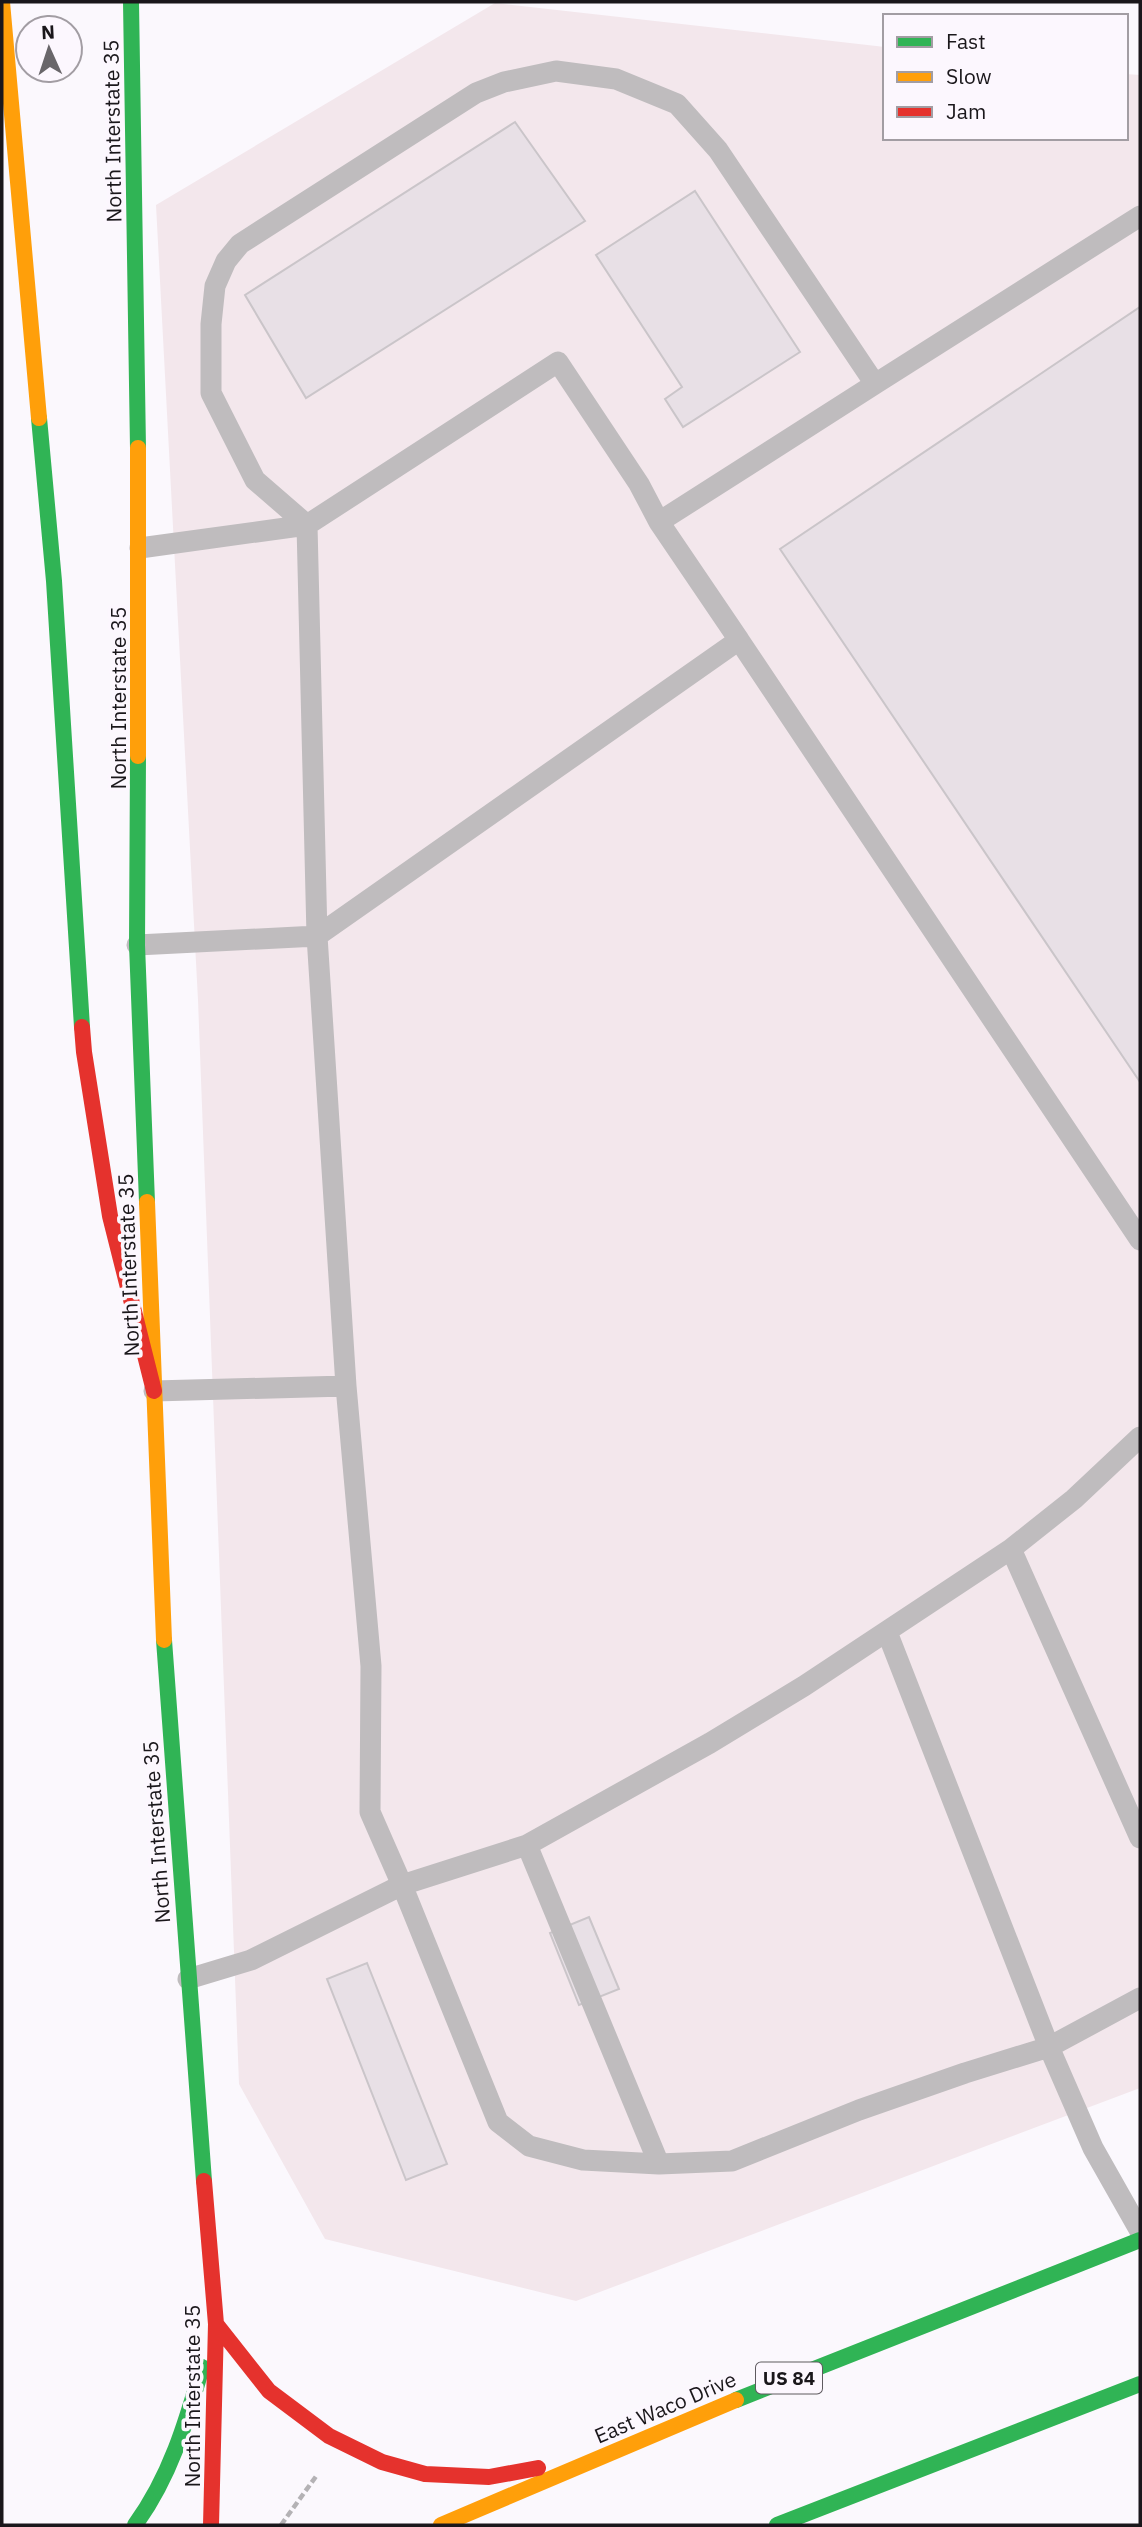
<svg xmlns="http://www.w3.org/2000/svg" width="1142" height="2527" font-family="'IBM Plex Sans',sans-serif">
  <rect width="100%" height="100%" fill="#fbf8fd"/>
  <path fill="#f3e7ec" d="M 495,3 L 885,47 L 885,138 L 1126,138 L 1126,74 L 1140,75 L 1140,2088 L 576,2301 L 325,2239 L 239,2084 L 198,1000 L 156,205 Z"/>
  <path fill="#e8e0e6" stroke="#cac5c9" stroke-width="2" d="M 515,122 L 585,221 L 306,398 L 245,295 Z
    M 695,191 L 800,352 L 683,427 L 665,399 L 682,387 L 596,255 Z
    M 1140,307 L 1140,1082 L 780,549 Z
    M 589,1917 L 619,1989 L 579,2005 L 550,1933 Z
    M 367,1963 L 447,2164 L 406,2180 L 327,1979 Z"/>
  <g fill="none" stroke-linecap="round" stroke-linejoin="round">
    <path stroke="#b4b2b5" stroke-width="4.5" stroke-dasharray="7 3.5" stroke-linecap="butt" d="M 281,2525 L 317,2475"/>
    <path stroke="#bfbcbe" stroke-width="21" d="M 659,522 L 639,484 L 558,362 L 307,525 L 255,480 L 211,393 L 211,324 L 215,286 L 226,261 L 240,244 L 476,93 L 504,82 L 556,71 L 616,79 L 677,104 L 718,150 L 875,384 L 1140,216
      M 140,548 L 307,525 L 317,936 L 346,1386
      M 739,640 L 659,522 L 875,384
      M 137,945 L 317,936 L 739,640 L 1140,1240
      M 154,1391 L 346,1386 L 371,1666 L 370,1812 L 402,1885 L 251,1960 L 188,1979
      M 1011,1549 L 1140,1838
      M 887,1632 L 1049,2047 L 965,2073 L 859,2110 L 732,2161 L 659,2164 L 583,2160 L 529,2146 L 498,2122 L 402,1885 L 527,1845 L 710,1743 L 804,1686 L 1011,1549 L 1074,1499 L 1140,1437
      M 527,1845 L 659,2164
      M 1140,1998 L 1049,2047 L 1093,2148 L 1140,2231"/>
    <path stroke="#30b455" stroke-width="16" d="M 131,2 L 138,448
      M 39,418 L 54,581 L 82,1027
      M 138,756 L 137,945 L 147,1202
      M 164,1640 L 204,2181
      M 736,2400 L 1140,2240
      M 135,2525 C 170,2477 186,2423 202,2367
      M 777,2525 L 1140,2384"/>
    <path stroke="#ff9f0a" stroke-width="16" d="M 2,2 L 39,418
      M 138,448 L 138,756
      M 147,1202 L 164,1640
      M 441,2525 L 736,2400"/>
    <path stroke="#e5322d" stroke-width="16" d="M 82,1027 L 84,1052 L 110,1216 L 154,1391
      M 204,2181 L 216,2324 L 211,2525
      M 216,2324 L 269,2391 L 329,2436 L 382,2462 L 425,2474 L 489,2477 L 538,2468"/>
  </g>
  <g text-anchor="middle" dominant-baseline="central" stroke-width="7" stroke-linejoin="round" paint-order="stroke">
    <rect fill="#fcf7fe" stroke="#5e5a5f" stroke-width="2" x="756" y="2362.5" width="66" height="31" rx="5"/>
    <g font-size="19" font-weight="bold" fill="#1a171b">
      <text x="789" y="2378">US 84</text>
    </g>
    <g font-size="21" fill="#1a171b" stroke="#fcf7fe">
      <text transform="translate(112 131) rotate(-91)">North Interstate 35</text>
      <text transform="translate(118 698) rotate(-90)">North Interstate 35</text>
      <text transform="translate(128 1265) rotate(-92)">North Interstate 35</text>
      <text transform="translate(156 1832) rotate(-94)">North Interstate 35</text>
      <text transform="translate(192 2396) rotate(-90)">North Interstate 35</text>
      <text transform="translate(665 2407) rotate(-23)">East Waco Drive</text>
    </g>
  </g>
  <rect width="1142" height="2527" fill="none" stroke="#1a171b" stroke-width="7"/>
  <rect x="883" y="14" width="245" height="126" fill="#fcf7fe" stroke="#a29da3" stroke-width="2"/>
  <rect x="897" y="37" width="35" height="10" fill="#30b455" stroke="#a29da3" stroke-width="2"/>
  <text x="946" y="49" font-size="21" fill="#1a171b">Fast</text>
  <rect x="897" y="72" width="35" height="10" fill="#ff9f0a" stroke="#a29da3" stroke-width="2"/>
  <text x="946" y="84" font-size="21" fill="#1a171b">Slow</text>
  <rect x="897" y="107" width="35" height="10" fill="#e5322d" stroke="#a29da3" stroke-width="2"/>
  <text x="946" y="119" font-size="21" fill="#1a171b">Jam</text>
  <g transform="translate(49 49) rotate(357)"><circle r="33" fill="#fcf7fe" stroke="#a29da3" stroke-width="2"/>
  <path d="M0-5L12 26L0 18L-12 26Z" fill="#69666a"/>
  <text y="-10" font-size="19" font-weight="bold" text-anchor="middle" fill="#1a171b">N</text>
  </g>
</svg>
